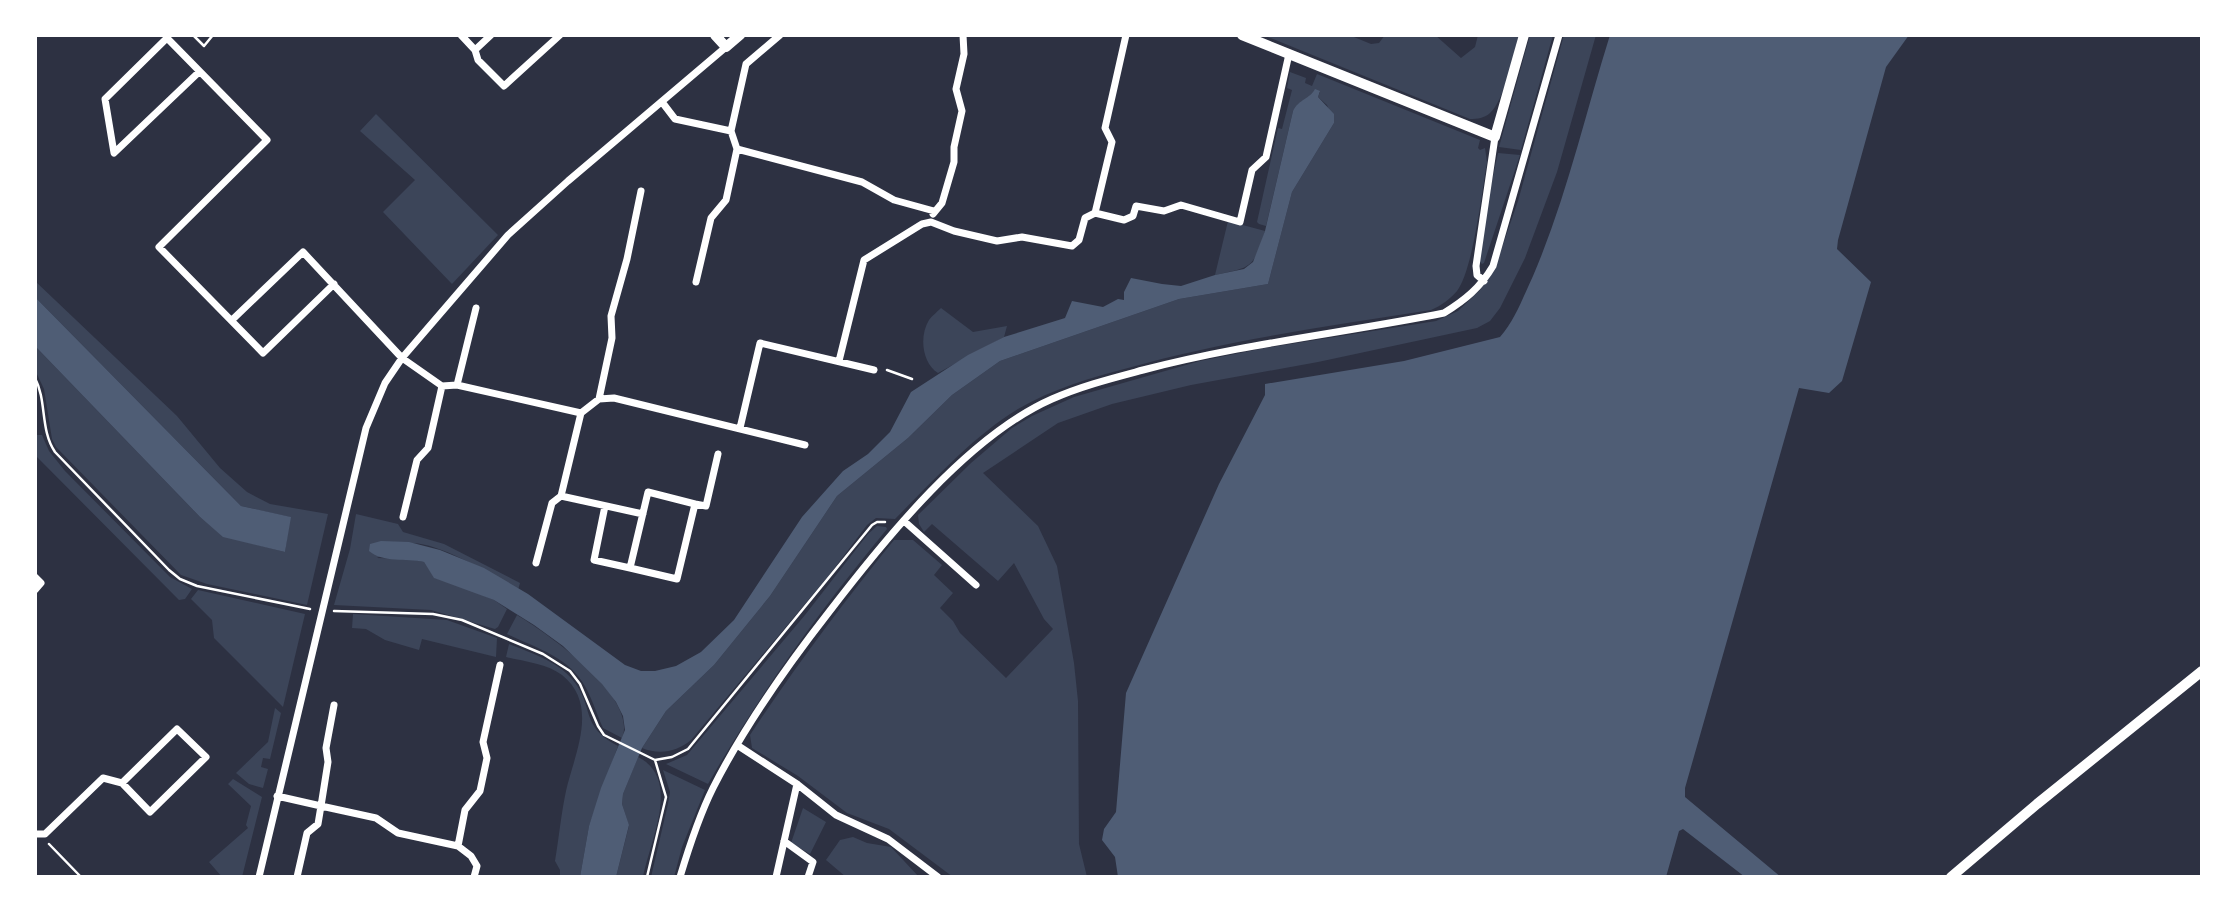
<svg xmlns="http://www.w3.org/2000/svg" width="2237" height="912" font-family="'Golos Text',sans-serif">
  <rect width="100%" height="100%" fill="#2d3142"/>
  <path fill="#3c4559" d="M 1263,35 L 1349,35 L 1371,44 L 1379,43 L 1385,35 L 1435,35 L 1461,58 L 1475,47 L 1478,35 L 1519,35 C 1513,54 1505,100 1490,113 C 1485,118 1477,119 1470,119 Z
    M 1530,35 L 1553,35 L 1521,150 L 1499,147 Z
    M 1564,35 L 1596,35 L 1557,172 L 1525,258 L 1500,308 L 1490,321 L 1477,328 L 1318,362 L 1191,385 L 1112,404 L 1058,423 L 983,473 L 1038,526 L 1057,566 L 1074,663 L 1078,701 L 1079,844 L 1087,877 L 953,877 L 889,829 L 847,813 L 798,776 L 752,748 L 750,735 C 795,667 843,603 894,540 L 913,540 L 942,565 L 934,575 L 953,593 L 940,608 L 953,621 L 960,633 L 1006,678 L 1053,629 L 1044,619 L 1014,563 L 998,581 L 932,524 L 924,532 L 919,524 L 918,515 L 971,463 L 1012,428 L 1032,416 L 1074,397 L 1200,361 L 1265,348 L 1436,321 L 1458,311 L 1480,290 L 1499,256 L 1518,201 Z
    M 1290,72 L 1306,78 L 1305,83 L 1312,86 L 1317,74 L 1480,140 L 1478,148 L 1480,150 L 1485,148 L 1487,162 C 1482,191 1473,270 1457,291 C 1450,299 1441,306 1431,310 C 1329,326 1227,340 1128,368 C 1090,378 1052,389 1018,409 C 972,437 933,481 895,519 L 876,518 L 867,525 L 830,574 L 691,740 C 677,752 659,755 642,748 L 666,711 L 714,665 L 770,596 L 837,496 L 908,438 L 952,395 L 1000,361 L 1179,299 L 1268,284 L 1292,192 L 1334,123 L 1327,105 L 1318,97 L 1320,92 L 1312,95 L 1293,111 L 1266,226 L 1259,224 L 1257,222 L 1278,128 L 1282,129 L 1292,90 L 1287,88 Z
    M 376,114 L 498,235 L 452,284 L 383,212 L 415,180 L 360,131 Z
    M 1498,153 L 1520,155 L 1484,263 L 1482,264 L 1479,261 L 1487,204 Z
    M 1228,221 L 1265,231 C 1253,268 1253,267 1215,275 Z
    M 35,281 L 177,416 L 220,468 L 247,492 L 270,504 L 328,514 L 307,605 L 207,584 L 181,575 L 56,447 L 52,439 L 44,389 L 35,370 L 35,346 L 200,517 L 223,536 L 285,552 L 290,517 L 241,506 L 35,297 Z
    M 941,308 L 973,332 L 1007,326 L 1004,337 L 938,373 C 922,363 919,336 929,320 C 932,316 938,311 941,308 Z
    M 35,435 L 42,435 L 49,451 L 65,471 L 170,577 L 192,589 L 185,599 L 179,600 L 35,455 Z
    M 356,514 L 398,524 L 403,532 L 444,544 L 520,583 L 518,590 C 498,577 430,537 407,544 C 397,546 386,553 377,558 L 412,559 L 424,562 L 435,578 L 470,590 L 494,600 L 507,609 L 498,627 L 495,629 L 431,610 L 334,605 L 350,549 Z
    M 877,526 L 886,527 L 887,529 C 820,610 760,693 708,784 L 666,764 L 687,755 L 805,615 L 868,534 Z
    M 198,590 L 305,614 L 283,707 L 214,638 L 212,620 L 191,599 Z
    M 353,614 L 447,620 L 497,638 L 496,657 L 422,639 L 419,650 L 385,640 L 366,629 L 352,628 Z
    M 517,615 C 547,633 639,697 622,738 L 603,728 C 597,715 593,701 586,688 C 570,657 536,648 507,634 Z
    M 509,644 C 531,653 557,661 572,679 C 595,706 579,726 618,746 L 589,826 L 580,877 L 560,877 L 560,870 L 555,861 C 559,838 561,814 566,791 C 574,755 600,705 562,675 C 548,664 523,661 506,657 Z
    M 275,708 L 281,713 L 270,759 L 263,758 L 261,767 L 268,769 L 263,788 L 249,784 L 236,773 L 268,742 Z
    M 638,757 C 682,779 650,840 643,877 L 616,877 L 629,826 L 622,804 L 623,794 Z
    M 663,770 L 705,790 L 682,847 L 674,877 L 651,877 L 668,804 L 670,792 Z
    M 233,779 L 262,797 L 242,877 L 222,877 L 209,862 L 248,828 L 246,825 L 251,806 L 228,784 Z
    M 803,808 L 826,822 L 810,854 L 791,843 Z
    M 853,837 L 867,843 L 891,847 L 919,877 L 846,877 L 826,860 L 840,840 Z"/>
  <path fill="#4f5d75" d="M 1610,35 L 1909,35 L 1886,67 L 1838,240 L 1837,249 L 1871,282 L 1842,381 L 1829,393 L 1799,388 L 1685,788 L 1685,797 L 1781,877 L 1745,877 L 1683,829 L 1679,831 L 1666,877 L 1118,877 L 1115,857 L 1102,840 L 1104,829 L 1116,812 L 1126,693 L 1219,484 L 1265,395 L 1265,384 L 1404,361 L 1500,337 C 1515,320 1523,297 1533,276 C 1566,199 1585,115 1610,35 Z
    M 1315,89 L 1320,91 L 1318,97 L 1334,114 L 1334,123 L 1292,192 L 1268,284 L 1179,299 L 1000,361 L 952,395 L 908,438 L 837,496 L 770,596 L 714,665 L 666,711 L 642,748 L 623,794 L 622,804 L 629,825 L 616,877 L 580,877 L 589,826 L 601,788 L 625,730 L 623,716 L 616,702 L 602,684 L 563,646 L 534,625 L 494,600 L 434,578 L 424,562 C 406,558 383,563 369,551 L 370,544 L 381,541 L 409,542 L 440,550 L 484,568 L 528,594 L 625,665 L 641,671 L 655,671 L 676,666 L 701,652 L 734,620 L 802,517 L 843,471 L 868,454 L 890,432 L 911,392 L 968,355 L 1004,337 L 1065,318 L 1072,301 L 1103,307 L 1118,299 L 1124,300 L 1124,292 L 1131,278 L 1162,284 L 1181,286 L 1215,275 L 1244,269 L 1253,262 L 1265,231 L 1293,111 C 1299,99 1310,99 1315,89 Z
    M 35,297 L 241,506 L 291,517 L 285,552 L 223,537 L 200,517 L 35,346 Z"/>
  <g fill="none" stroke-linecap="round" stroke-linejoin="round">
    <path stroke="#fff" stroke-width="2.5" d="M 193,35 L 204,46 L 213,35
      M 887,370 L 912,379
      M 35,378 C 47,401 40,430 55,452 L 169,570 L 180,579 L 197,586 L 310,609
      M 334,611 L 433,614 L 462,620 L 543,654 L 570,671 L 580,684 L 598,726 L 604,735 L 655,760 L 672,757 L 688,749 L 872,525 L 877,522 L 885,522
      M 49,844 L 81,877
      M 647,877 L 666,797 L 655,760"/>
    <path stroke="#fff" stroke-width="7" d="M 461,35 L 475,50 L 478,60 L 504,86 L 560,35
      M 475,50 L 491,35
      M 199,72 L 114,153 L 105,99 L 167,38 L 267,140 L 159,247 L 263,353 L 334,284
      M 662,102 L 675,119 L 731,131 L 737,149 L 862,182 L 894,200 L 934,211
      M 731,131 L 746,64 L 780,35
      M 1095,213 L 1124,220 L 1133,216 L 1136,206 L 1164,211 L 1181,205 L 1240,222 L 1252,170 L 1266,157 L 1289,54
      M 1095,213 L 1112,142 L 1105,128 L 1126,35
      M 933,214 L 942,203 L 954,162 L 954,147 L 962,111 L 956,89 L 964,54 L 963,35
      M 1484,281 L 1477,275 L 1476,266 L 1495,137
      M 696,282 L 711,218 L 726,200 L 737,149
      M 232,320 L 303,252 L 402,358 L 442,386 L 457,385 L 581,413 L 599,399 L 614,398 L 805,445
      M 839,361 L 864,260 L 922,224 L 931,222 L 954,231 L 997,241 L 1022,237 L 1072,246 L 1079,240 L 1085,218 L 1095,213
      M 457,385 L 476,308
      M 599,399 L 612,338 L 611,316 L 627,259 L 641,191
      M 740,428 L 760,343 L 874,370
      M 648,492 L 695,504 L 677,579 L 630,568 Z
      M 561,496 L 643,514
      M 695,504 L 706,506 L 718,454
      M 605,506 L 594,560 L 630,568
      M 403,517 L 417,460 L 428,448 L 442,386
      M 904,521 L 976,585
      M 536,563 L 552,503 L 561,496 L 581,413
      M 35,577 L 41,583 L 35,590
      M 334,705 L 326,748 L 328,762 L 321,806 L 376,818 L 398,833 L 458,846
      M 737,745 L 797,784 L 836,815 L 888,839 L 938,877
      M 277,796 L 321,806 L 318,824 L 307,833 L 297,877
      M 35,834 L 45,834 L 103,778 L 122,783 L 150,812 L 206,757 L 177,729 L 122,783
      M 784,841 L 813,862 L 808,877
      M 259,877 L 366,428 L 385,383 L 402,358 L 508,235 L 568,181 L 726,47
      M 474,877 L 477,866 L 471,856 L 458,846 L 465,810 L 480,791 L 487,758 L 483,742 L 500,665
      M 680,877 C 689,847 699,816 713,788 C 745,725 786,667 829,612 C 885,539 968,436 1052,399 C 1081,386 1113,378 1143,370 C 1242,344 1343,333 1444,313 C 1465,300 1480,288 1493,266 L 1559,35
      M 776,877 L 797,784"/>
    <path stroke="#fff" stroke-width="10" d="M 715,35 L 726,47 L 740,35
      M 1242,35 L 1495,137 L 1524,35
      M 1951,877 L 2037,804 L 2202,671"/>
  </g>
  <rect width="2237" height="912" fill="none" stroke="#ffffff" stroke-width="74"/>
</svg>
